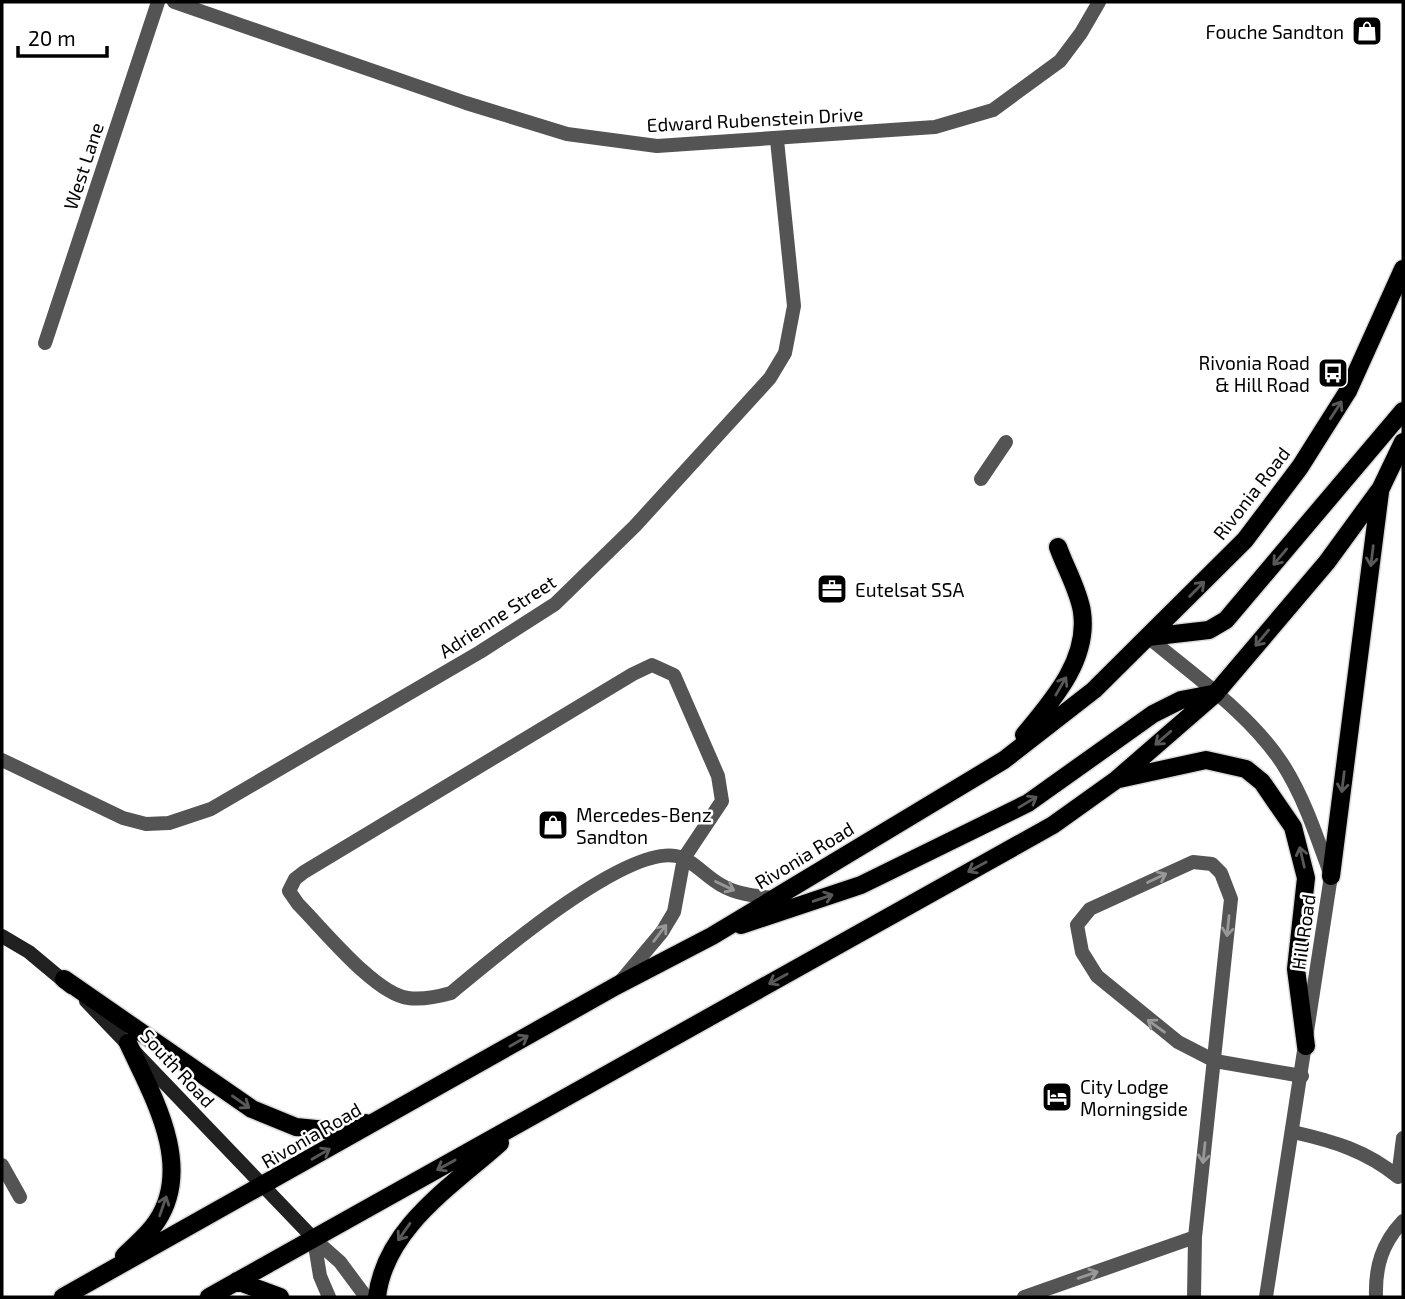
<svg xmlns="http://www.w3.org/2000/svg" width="1405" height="1299" font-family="'Exo 2',sans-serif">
  <rect width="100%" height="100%" fill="#fff"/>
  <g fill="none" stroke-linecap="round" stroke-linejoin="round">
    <g stroke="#dbdbdb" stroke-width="21">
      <path id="primary" d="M 1148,637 L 1209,630 L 1226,620 L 1403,411
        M 1024,735 C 1052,701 1089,660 1082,612 C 1079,591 1065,567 1058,547
        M 1119,779 L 1206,760 L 1246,769 L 1262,782 L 1293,827 L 1306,878 L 1296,969 L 1306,1046
        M 1331,876 L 1380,492
        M 741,925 L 861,885 L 1028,803 L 1153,714 L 1181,700 L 1212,694
        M 64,979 L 252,1109 L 296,1127 L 326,1130 L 366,1123
        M 124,1256 C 135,1245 149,1234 157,1221 C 194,1165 152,1095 128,1043
        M 237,1281 L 280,1297
        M 63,1297 L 616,986 L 712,936 L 1004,760 L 1094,690 L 1245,540 L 1300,467 L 1348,391 L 1403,269
        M 209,1297 L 1053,825 L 1116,780 L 1215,694 L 1327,562 L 1381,488 L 1403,442
        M 377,1297 C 385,1228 452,1186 500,1143"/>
    </g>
    <path stroke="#545454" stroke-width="14" d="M 981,479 L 1006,442
      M 620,982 L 662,932 L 674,912 L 684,858 L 722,801 L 718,776 L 674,675 L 652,665 L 633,674 L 304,872 L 295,879 L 289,891 L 298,904 C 323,929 375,994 408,998 C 423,1000 437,997 451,993 C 492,959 624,846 676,856 C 692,859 706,877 721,885 C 736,894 755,896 772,898
      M 1293,1132 C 1333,1141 1367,1151 1398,1177
      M 1398,1177 L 1403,1138
      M 314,1239 L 340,1262 L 366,1297
      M 314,1239 L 320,1276 L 329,1297
      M 1024,1297 L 1195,1237
      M 1194,1297 L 1195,1237 L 1231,899 L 1221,873 L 1212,864 L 1193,862 L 1090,909 L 1077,925 L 1082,952 L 1097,976 L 1178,1042 L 1215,1061 L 1302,1076
      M 1376,1297 C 1375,1267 1382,1243 1403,1221"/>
    <path stroke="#545454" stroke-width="14" d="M 174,2 L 466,103 L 567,134 L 657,146 L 935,127 L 993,110 L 1060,61 L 1081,33 L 1099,2
      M 45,343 L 158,2
      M 1148,637 C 1193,675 1249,713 1282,763 C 1304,797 1317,837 1331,876 L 1266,1297
      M 2,760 L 123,818 L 146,824 L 169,823 L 211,809 L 480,652 L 555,604 L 635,526 L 770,378 L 785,353 L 794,306 L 777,140
      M 2,1165 L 20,1197"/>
    <path stroke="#212121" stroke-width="14" d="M 2,936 L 29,952 L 71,987
      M 86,1001 L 314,1239"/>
    <use href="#primary" stroke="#000" stroke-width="18"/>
  </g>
  <defs><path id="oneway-shaft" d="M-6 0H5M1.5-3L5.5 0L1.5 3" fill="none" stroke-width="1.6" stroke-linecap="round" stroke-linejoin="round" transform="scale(1.75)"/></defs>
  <g stroke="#595959">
    <use href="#oneway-shaft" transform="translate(1336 410) rotate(-57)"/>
    <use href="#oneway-shaft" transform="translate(1372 556) rotate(97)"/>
    <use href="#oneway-shaft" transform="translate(1280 557) rotate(130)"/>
    <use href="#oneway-shaft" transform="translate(1197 589) rotate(-45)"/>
    <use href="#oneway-shaft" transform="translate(1262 638) rotate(130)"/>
    <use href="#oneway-shaft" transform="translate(1061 686) rotate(-60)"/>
    <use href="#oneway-shaft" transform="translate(1163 738) rotate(139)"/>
    <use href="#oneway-shaft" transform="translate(1343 782) rotate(97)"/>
    <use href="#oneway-shaft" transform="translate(1028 802) rotate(-31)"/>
    <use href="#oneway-shaft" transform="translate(1302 857) rotate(-103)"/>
    <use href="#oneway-shaft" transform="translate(977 867) rotate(151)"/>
    <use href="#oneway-shaft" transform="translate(823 898) rotate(-19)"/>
    <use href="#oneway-shaft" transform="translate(778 979) rotate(151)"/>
    <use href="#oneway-shaft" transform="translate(519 1041) rotate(-30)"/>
    <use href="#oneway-shaft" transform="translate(241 1102) rotate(35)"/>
    <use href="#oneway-shaft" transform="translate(321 1154) rotate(-30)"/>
    <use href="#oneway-shaft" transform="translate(446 1165) rotate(151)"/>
    <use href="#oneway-shaft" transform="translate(163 1206) rotate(-71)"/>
    <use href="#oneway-shaft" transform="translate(404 1232) rotate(125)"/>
  </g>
  <g stroke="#989898">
    <use href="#oneway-shaft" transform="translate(1157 878) rotate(-25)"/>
    <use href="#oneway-shaft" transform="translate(725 886) rotate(26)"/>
    <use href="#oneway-shaft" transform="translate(1228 926) rotate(96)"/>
    <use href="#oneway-shaft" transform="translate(660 933) rotate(-53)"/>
    <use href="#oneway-shaft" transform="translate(1156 1026) rotate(-144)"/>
    <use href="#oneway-shaft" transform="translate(1204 1153) rotate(96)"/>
    <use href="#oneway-shaft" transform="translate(1088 1275) rotate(-19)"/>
  </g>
  <defs>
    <g id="shop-square" transform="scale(1.575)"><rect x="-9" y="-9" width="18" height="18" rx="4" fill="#000" stroke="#fff"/><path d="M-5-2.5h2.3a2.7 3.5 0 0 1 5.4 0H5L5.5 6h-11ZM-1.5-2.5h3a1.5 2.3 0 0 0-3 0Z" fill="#fff"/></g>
    <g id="bus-square" transform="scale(1.575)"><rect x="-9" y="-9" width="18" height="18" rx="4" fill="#000" stroke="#fff"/><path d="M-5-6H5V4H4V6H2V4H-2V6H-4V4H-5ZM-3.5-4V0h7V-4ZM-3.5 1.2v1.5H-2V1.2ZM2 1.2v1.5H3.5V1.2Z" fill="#fff"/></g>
    <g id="office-square" transform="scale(1.575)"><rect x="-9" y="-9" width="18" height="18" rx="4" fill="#000" stroke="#fff"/><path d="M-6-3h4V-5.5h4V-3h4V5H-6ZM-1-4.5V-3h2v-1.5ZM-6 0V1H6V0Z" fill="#fff"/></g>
    <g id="hotel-square" transform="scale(1.575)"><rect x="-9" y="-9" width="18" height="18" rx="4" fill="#000" stroke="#fff"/><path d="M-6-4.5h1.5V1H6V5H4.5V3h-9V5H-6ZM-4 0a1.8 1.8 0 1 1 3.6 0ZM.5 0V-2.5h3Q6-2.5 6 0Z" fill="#fff"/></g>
  </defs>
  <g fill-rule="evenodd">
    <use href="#shop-square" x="1367" y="31"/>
    <use href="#bus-square" x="1333" y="373"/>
    <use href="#office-square" x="832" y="589"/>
    <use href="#shop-square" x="553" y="825"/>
    <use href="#hotel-square" x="1057" y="1097"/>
  </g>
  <g text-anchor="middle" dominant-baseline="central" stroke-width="5" stroke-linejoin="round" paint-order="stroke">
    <g font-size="19" fill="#000" stroke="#fff" text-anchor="start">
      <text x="1344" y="31" text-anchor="end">Fouche Sandton</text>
      <text x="1310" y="362" text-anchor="end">Rivonia Road<tspan x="1310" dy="22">&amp; Hill Road</tspan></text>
      <text x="855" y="589">Eutelsat SSA</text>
      <text x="576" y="814">Mercedes-Benz<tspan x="576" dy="22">Sandton</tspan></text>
      <text x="1080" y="1086">City Lodge<tspan x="1080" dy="22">Morningside</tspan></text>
    </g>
    <g font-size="19" fill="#000" stroke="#fff">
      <text transform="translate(755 119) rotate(-3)">Edward Rubenstein Drive</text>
      <text transform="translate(83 166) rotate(-72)">West Lane</text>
      <text transform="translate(1251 493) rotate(-52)">Rivonia Road</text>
      <text transform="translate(497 616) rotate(-33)">Adrienne Street</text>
      <text transform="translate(804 855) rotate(-31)">Rivonia Road</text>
      <text transform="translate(1303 932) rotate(-82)">Hill Road</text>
      <text transform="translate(178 1068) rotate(47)">South Road</text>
      <text transform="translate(311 1135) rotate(-30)">Rivonia Road</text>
    </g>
  </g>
  <rect width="1405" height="1299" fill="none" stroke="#000000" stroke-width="7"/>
  <path d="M18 46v10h89v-10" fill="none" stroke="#000000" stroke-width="3.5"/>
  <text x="28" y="46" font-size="21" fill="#000000" stroke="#ffffff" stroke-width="5" paint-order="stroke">20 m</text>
</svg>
